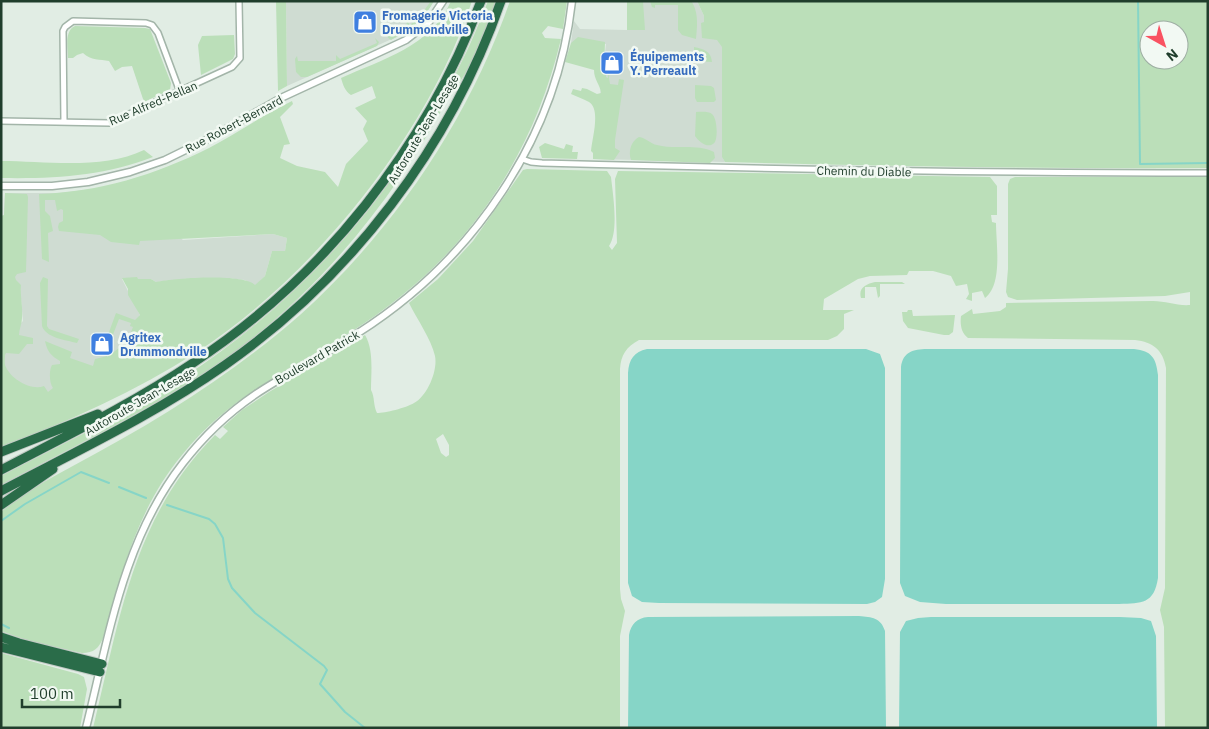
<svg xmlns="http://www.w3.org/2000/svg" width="1209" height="729" font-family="'IBM Plex Sans',sans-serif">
  <rect width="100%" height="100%" fill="#e1ede4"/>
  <path fill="#cfdcd2" d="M 286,1 L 434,1 L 423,18 L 403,34 L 287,86 Z
    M 627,1 L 697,1 L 704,16 L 722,27 L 722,156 L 725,162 L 593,159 L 606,44 L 571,43 L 574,21 L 580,29 L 627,30 Z
    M 117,184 L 183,240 L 273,234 L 287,238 L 285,251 L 272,251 L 265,276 L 255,286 L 245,280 L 227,278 L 192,278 L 156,282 L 151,279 L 122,279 L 140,315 L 138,318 L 150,335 L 54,397 L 23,409 L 12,397 L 1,362 L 1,344 L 23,321 L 20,287 L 1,278 L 5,193 L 59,193 L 94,189 Z"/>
  <path fill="#bbdfb9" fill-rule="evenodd" d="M 276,1 L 286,1 L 287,86 L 278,91 Z
    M 431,1 L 434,1 C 424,19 409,31 391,40 C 386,37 382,28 383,23 L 386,22 L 386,27 L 406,27 L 407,21 L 410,25 L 420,16 Z
    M 451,1 L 472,1 C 428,134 314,276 197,352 C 136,391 69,421 1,448 L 1,216 L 4,215 L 5,193 L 27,194 L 28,197 L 26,272 L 17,274 L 15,277 L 16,280 L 21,285 C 20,296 23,307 22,318 C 22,324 19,329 19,335 L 33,338 L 33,344 L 27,344 L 19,354 L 6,353 L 5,355 C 5,359 4,364 6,367 C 11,379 31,391 44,386 L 48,392 L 53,388 C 49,383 49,370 52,365 L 60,364 L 60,361 C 51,356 47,351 45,341 L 72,352 L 70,358 L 93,366 L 95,359 L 107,356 L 107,357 L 119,348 L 124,350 L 133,327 L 130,326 L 131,323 L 119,319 L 109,345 L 106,346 L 105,343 L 116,313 L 135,320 L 140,315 L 128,295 L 128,289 L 122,278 L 137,277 L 138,279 L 151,279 L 156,282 C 174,278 244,273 255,285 L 265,276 L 272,251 L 285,251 L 287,238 L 273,234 L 140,241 L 139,245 L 111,242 L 100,235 L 59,231 L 58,227 L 59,223 L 63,221 L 63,210 L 61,209 L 57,211 L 55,200 L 45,200 L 45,211 L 50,216 L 53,231 L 48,233 L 49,262 L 42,259 L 39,194 C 99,192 155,175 209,148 C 237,133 263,115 292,101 L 293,104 L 280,117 L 290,144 L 284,145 L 280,158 L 297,166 L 325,172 L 338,187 L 346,164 L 368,141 L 363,129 L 367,121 L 355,108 L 376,98 L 372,86 L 351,95 C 345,91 343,85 341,78 C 381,60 432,46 451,1 Z
    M 488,1 L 496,1 C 485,30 472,71 451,93 C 396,197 319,293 222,361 C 153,409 76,445 1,485 L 1,476 C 62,444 126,414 184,377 C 302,300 397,194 459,67 C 470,46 479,23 488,1 Z
    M 510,1 L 567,1 L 563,29 L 548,26 L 542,33 L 545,38 L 561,39 C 531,165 459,265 349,333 C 285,373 231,395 182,455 C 137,509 122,572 103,638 C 99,648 94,653 82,653 L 29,641 L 1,631 L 1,512 C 22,494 47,480 71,467 C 104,449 137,431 169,411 C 215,382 259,351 300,315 C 394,230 468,121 510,1 Z
    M 627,1 L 643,1 L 645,30 L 627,30 Z
    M 650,1 L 692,2 C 699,14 697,26 696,39 L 682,35 L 678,30 L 678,5 L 655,5 L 655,8 L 652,7 Z
    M 697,1 L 1208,1 L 1208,168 C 1047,169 886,166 725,162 L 722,157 L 722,47 L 717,40 L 702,38 L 701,23 L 704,22 L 704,16 ZM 1149,30 L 1179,30 L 1179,60 L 1149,60 Z
    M 75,26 L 145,28 L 150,29 L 171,83 L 170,90 L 144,102 L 132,66 L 122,67 L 115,71 L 109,61 C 100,59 91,61 83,53 L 77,55 L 73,58 L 68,58 C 68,48 64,31 75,26 Z
    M 234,35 L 235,54 L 233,59 L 201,75 L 198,45 L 202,36 Z
    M 578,37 L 605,42 L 604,72 L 606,74 L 606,77 L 608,78 L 609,65 L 611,64 L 609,78 L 610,84 L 618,85 L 619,79 L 624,80 L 615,140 L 615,148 L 620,151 L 614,160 L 593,159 L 593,153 L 591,151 C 592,139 601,109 589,102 C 584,99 577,97 571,94 L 573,89 L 581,91 L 582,88 L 587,89 L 597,94 L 601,93 C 600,84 594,80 594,70 L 565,62 L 571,43 Z
    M 375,38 L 379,42 L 377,46 L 307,77 L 301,77 L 296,72 L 295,59 L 297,56 L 298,61 L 336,61 L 336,55 L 340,59 L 377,43 Z
    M 694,47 C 704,49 711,51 712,62 L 694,61 Z
    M 695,85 L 711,86 L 714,88 L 716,100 L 714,102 L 697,102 L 695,98 Z
    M 696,112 C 701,112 708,111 712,114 C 717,118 718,136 715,142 C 709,150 699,142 695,136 Z
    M 639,137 C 646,138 651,144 657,145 C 675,150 696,143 714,152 L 715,158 L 710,163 L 631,160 C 628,152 631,141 639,137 Z
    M 545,143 L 564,149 L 566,144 L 573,146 L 572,152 L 578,152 L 577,159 L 542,158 L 539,147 Z
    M 144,150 L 153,157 C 104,176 53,179 1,178 L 1,161 C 46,161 103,170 144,150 Z
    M 527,169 L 607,171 L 611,177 C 613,195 619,232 609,246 L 612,250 L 617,243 L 615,179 L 618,171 L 990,177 L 997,186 L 997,215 L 991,215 L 992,222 L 996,223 C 996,243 1003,285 985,298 L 982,291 L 972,293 L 972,301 L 966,299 L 969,294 L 967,284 L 956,286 L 951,276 L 933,271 L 909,271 L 907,275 L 870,276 L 858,279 L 824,299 L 823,310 L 854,310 L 844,314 L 844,329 L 837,336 L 828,340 L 639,340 C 626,347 621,355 620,369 L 620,589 L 621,599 L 625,611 L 620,636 L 620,728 L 93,728 C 120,619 132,519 215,435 L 220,439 L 228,431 L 223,427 L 242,410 L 269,392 L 365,335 C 374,350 371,373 371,390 C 375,397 373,405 377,413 C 385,413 406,408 414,403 C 427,396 438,371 435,356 C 431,339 417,319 409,303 L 438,279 L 473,241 L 523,170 ZM 443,434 L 449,445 L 449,455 L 446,457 L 441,453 L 436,439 Z
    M 1015,177 L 1208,177 L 1208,728 L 1165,728 L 1164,627 L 1160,610 L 1165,588 L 1166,368 C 1163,350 1153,342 1135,340 L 968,338 C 961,333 960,324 961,316 L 972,309 L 973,314 L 1000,311 L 1006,307 L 1006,303 L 1153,301 C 1166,301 1177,306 1190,305 L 1190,292 L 1165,296 L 1017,300 L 1008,297 L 1006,292 L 1008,269 L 1008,184 L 1010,179 Z
    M 43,277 L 48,279 L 47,326 L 49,329 L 79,339 L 77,343 C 66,340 46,338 42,326 L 40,283 Z
    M 875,282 L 902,282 L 905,284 L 880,284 L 880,296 L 878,298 L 876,287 L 865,287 L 865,298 L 861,298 C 858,288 866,284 875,282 Z
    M 908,310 L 912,310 L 913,316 L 955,315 L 953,332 L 949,335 L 944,335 L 908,328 L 903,321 L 902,312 L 907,312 Z
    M 1,653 L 78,674 L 84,677 L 87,689 L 80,728 L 1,728 Z"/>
  <path fill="#86d5c7" d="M 647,349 L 866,349 L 880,354 L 885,368 L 885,579 L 882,597 L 875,602 L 867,604 L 659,603 L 642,602 L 632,596 L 628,583 L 628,373 C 629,359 634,352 647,349 Z
    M 927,349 L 1134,349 C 1152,351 1156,358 1158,375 L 1158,578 C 1154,604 1142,603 1119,604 L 946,604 L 920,602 L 905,596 L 900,583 L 901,367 C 903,352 913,349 927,349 Z
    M 859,616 C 872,617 881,618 885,631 L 886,728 L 628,728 L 629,635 C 631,624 637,618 648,617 Z
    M 931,617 L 1120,617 L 1141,618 L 1151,621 L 1156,636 L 1157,728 L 899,728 L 900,632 L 906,621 L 918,618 Z"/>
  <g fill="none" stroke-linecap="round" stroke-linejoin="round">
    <path stroke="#86d5c7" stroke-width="2" d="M 1138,1 L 1140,164 L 1208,163
      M 119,487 L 146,498
      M 167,505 L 209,519 L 215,524 L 223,538 L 228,579 L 232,588 L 255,613 L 324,666 L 327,670 L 320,684 L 345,712 L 365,728
      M 1,521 L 25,504 L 81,472 L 109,483
      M 1,624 L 9,628"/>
    <g stroke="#a3b5a9" stroke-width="8">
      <path id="minor" d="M 1,121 L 110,123 L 232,67 L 240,58 L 239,1
        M 64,122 L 63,31 L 65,27 L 73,21 L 146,23 L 152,25 L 158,33 L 180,92
        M 522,159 L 531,162 L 542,163 C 764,169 986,173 1208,173"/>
    </g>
    <g stroke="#a3b5a9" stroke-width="9">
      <path id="tertiary" d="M 1,186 L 52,186 L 88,182 L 130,172 L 165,160 L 212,137 L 283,97 L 406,40 L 429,22 L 443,1
        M 86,728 C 109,636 123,540 183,463 C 203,437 228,413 256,394 C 289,372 325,355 358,333 C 473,260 557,138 572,1"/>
    </g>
    <g stroke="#c1c9c4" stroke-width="11">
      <path id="motorway" d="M 1,452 L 98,414
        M 1,470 C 66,436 132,404 193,363 C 325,276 425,149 481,1
        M 1,491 C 77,451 155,414 225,365 C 351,277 450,147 501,1
        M 1,505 L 53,469
        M 1,637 L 19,643 L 102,664
        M 1,647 L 100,672"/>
    </g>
    <use href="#minor" stroke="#fff" stroke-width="5"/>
    <use href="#tertiary" stroke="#fff" stroke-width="6"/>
    <use href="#motorway" stroke="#2a6c49" stroke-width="9"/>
  </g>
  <defs>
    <g id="shop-square" transform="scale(1.25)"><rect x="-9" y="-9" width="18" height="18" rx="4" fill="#3f7fe0" stroke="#f2f9f3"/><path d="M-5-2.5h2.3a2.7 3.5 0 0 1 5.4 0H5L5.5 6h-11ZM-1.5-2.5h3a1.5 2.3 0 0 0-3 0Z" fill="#fff"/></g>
  </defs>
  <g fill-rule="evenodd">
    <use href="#shop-square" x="365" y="22"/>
    <use href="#shop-square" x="612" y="63"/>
    <use href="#shop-square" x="102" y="344"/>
  </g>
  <g text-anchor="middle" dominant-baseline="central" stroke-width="5" stroke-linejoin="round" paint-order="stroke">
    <g font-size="12" font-weight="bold" fill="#366cbe" stroke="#f2f9f3" text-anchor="start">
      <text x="382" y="15">Fromagerie Victoria<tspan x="382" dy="14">Drummondville</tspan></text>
      <text x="630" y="56">Équipements<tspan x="630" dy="14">Y. Perreault</tspan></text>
      <text x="120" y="337">Agritex<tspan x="120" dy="14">Drummondville</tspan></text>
    </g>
    <g font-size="12" fill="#203e2c" stroke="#f2f9f3">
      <text transform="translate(153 103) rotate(-23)">Rue Alfred-Pellan</text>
      <text transform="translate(234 124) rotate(-28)">Rue Robert-Bernard</text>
      <text transform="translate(423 129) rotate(-59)">Autoroute Jean-Lesage</text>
      <text transform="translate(864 171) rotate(1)">Chemin du Diable</text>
      <text transform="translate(317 357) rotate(-30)">Boulevard Patrick</text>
      <text transform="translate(140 401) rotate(-30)">Autoroute Jean-Lesage</text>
    </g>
  </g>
  <rect width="1209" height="729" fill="none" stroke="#203e2c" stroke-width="5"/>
  <g transform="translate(1164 45) rotate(141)"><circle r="24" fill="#f2f9f3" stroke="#9eaea3"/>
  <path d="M0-4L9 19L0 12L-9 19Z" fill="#f95261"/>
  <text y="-8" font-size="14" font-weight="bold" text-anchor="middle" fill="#203e2c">N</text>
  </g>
  <path d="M22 699v8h98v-8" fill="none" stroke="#203e2c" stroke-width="2.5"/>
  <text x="30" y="699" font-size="15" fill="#203e2c" stroke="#f2f9f3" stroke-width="4" paint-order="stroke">100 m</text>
</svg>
